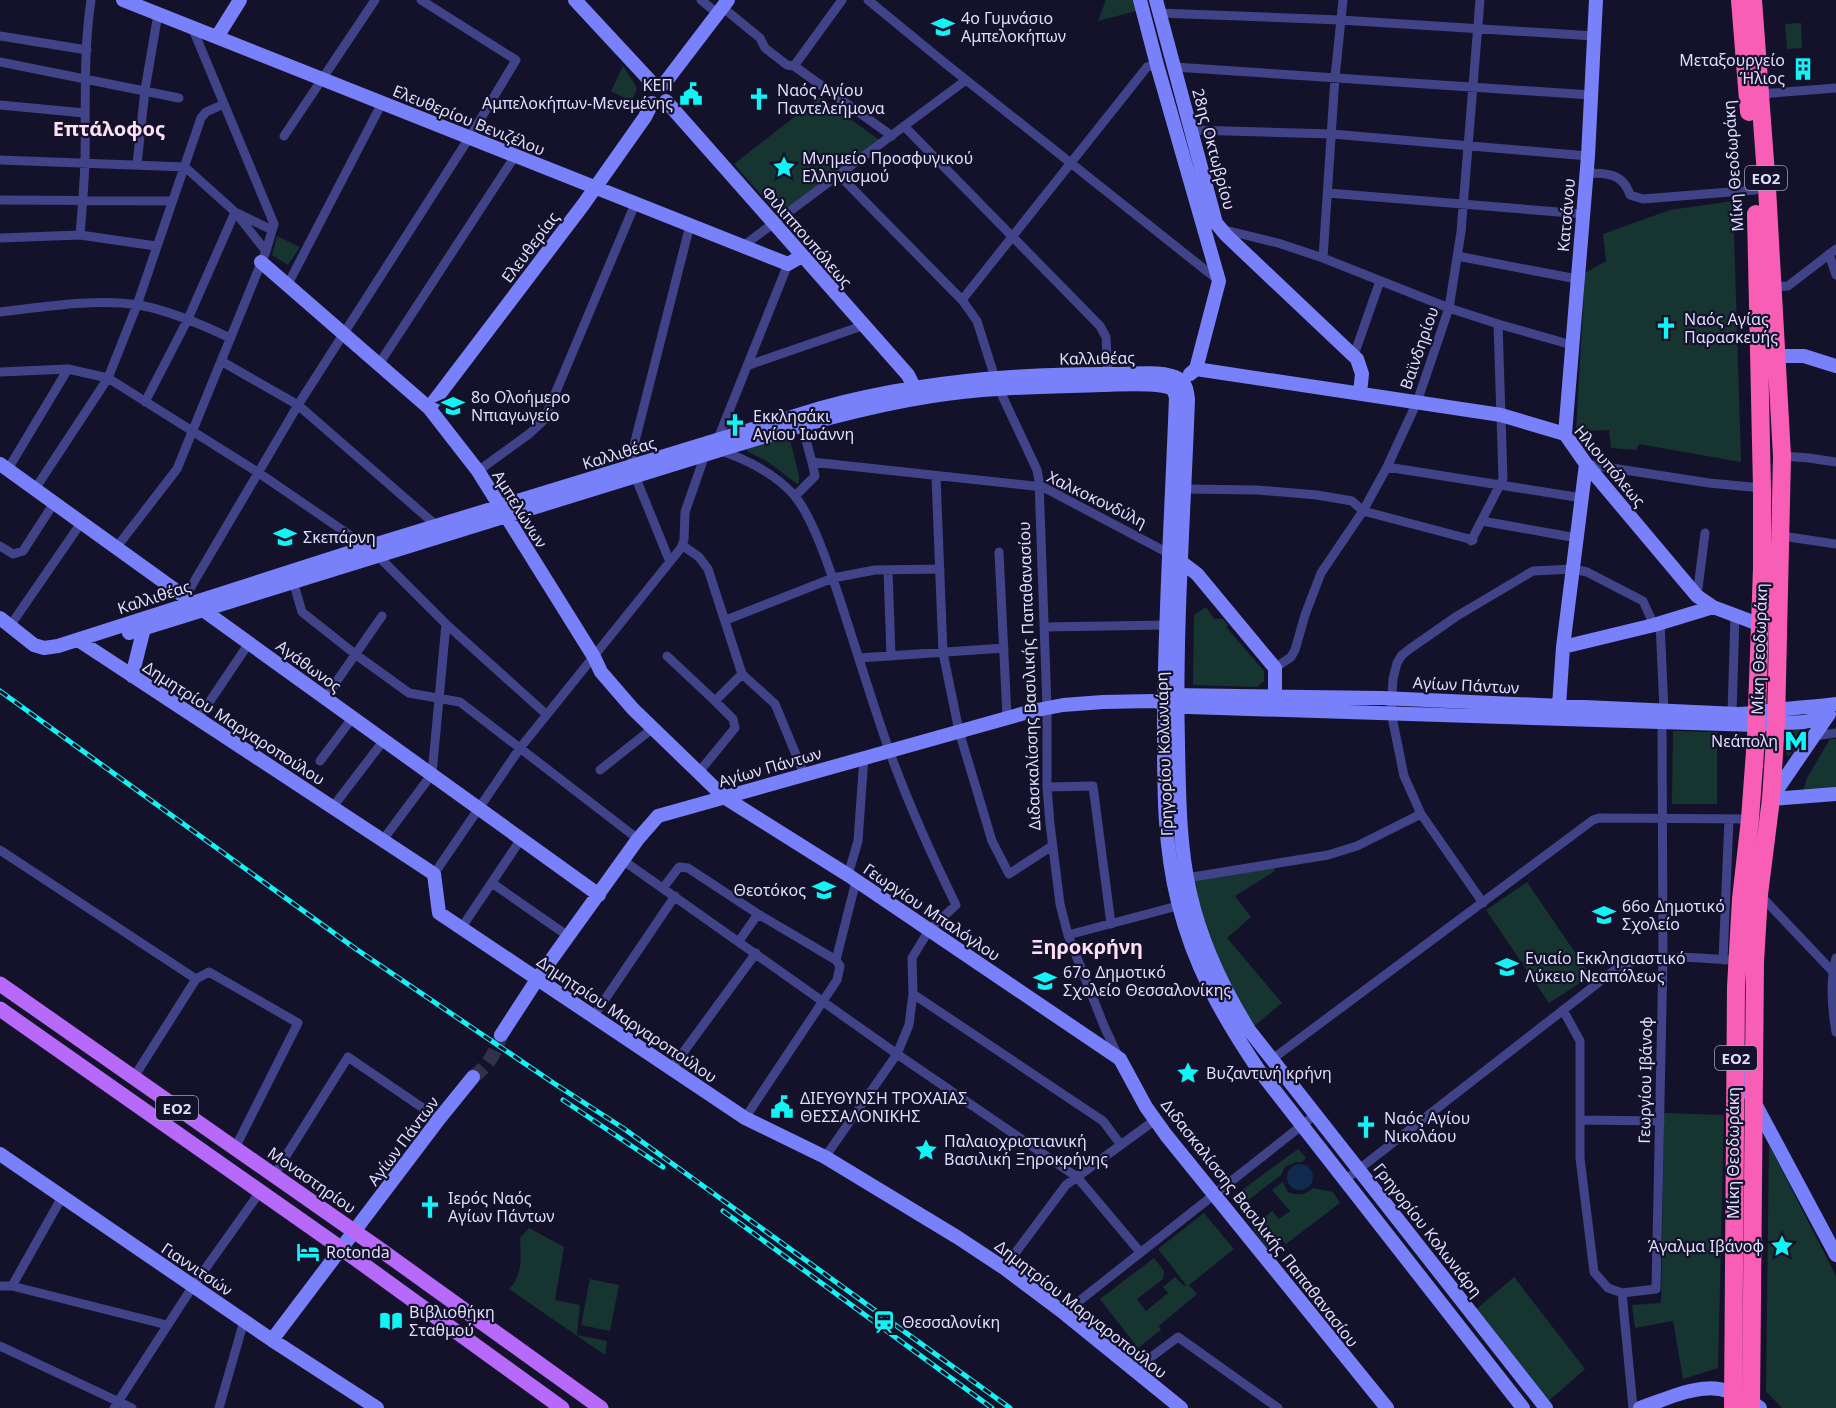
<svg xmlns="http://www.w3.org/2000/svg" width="1836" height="1408" font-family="'Noto Sans',sans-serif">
  <rect width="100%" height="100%" fill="#14122b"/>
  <path fill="#163531" d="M 1106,0 L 1133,0 L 1136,11 L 1098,21 Z
    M 1801,23 L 1802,48 L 1787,49 L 1785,24 Z
    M 623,66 L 634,83 L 637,89 L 630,104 L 623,97 L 611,91 Z
    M 820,97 L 882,142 L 779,215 L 734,164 Z
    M 1733,201 L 1741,462 L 1639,444 L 1636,450 L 1611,448 L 1609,430 L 1576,431 L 1585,273 L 1606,261 L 1603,234 L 1670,210 Z
    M 277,236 L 300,247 L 288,265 L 272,255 Z
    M 789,435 L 799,476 L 799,483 L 797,484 L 768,462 L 747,451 L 747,449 Z
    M 1206,607 L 1214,619 L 1223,619 L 1228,625 L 1226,627 L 1264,671 L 1264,681 L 1257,687 L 1193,685 L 1194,615 Z
    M 1800,729 L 1804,730 C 1804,739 1794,752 1787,757 L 1786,747 L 1791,742 L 1788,740 L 1789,732 Z
    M 1673,731 L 1717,732 L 1717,804 L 1672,804 Z
    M 1830,739 L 1836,739 L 1836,788 L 1803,791 L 1807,778 Z
    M 1274,864 L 1275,871 L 1235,896 L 1251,917 L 1227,938 L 1282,1003 L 1249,1030 L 1231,1001 L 1187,877 Z
    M 1527,882 L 1591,976 L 1549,1003 L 1486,910 Z
    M 1664,1113 L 1724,1115 L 1718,1368 L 1683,1379 L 1673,1321 L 1635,1328 L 1632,1305 L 1661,1303 Z
    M 1769,1145 L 1836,1276 L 1836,1408 L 1782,1408 L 1766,1391 Z
    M 1298,1149 L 1306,1158 L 1302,1162 L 1296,1162 L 1285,1167 L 1281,1175 L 1239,1207 L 1231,1198 Z
    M 1283,1182 L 1288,1192 C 1297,1196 1306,1195 1313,1188 L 1333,1192 L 1340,1203 L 1286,1244 L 1280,1238 L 1267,1248 L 1252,1227 L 1272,1211 L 1279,1219 L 1290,1211 L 1272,1190 Z
    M 1204,1213 L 1234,1249 L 1189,1285 L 1197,1294 L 1159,1326 L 1157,1323 L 1161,1330 L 1138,1348 L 1100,1299 L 1154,1258 L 1164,1271 L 1163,1279 L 1137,1299 L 1146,1311 L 1168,1293 L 1163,1287 L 1175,1277 L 1183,1285 L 1187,1286 L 1158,1249 Z
    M 529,1228 L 564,1247 L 555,1300 L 580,1305 L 577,1335 L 607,1341 L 605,1355 L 509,1289 C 523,1275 521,1257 520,1238 Z
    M 1514,1277 L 1585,1369 L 1544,1405 L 1472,1313 Z
    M 590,1279 L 619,1285 L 610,1331 L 581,1325 Z"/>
  <path fill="#102b4d" d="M1287 1177a13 13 0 1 1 26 0a13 13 0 1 1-26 0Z"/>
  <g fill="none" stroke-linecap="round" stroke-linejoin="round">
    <path stroke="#32314b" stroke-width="14" stroke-dasharray="14 7" stroke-linecap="butt" d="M 473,1077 C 489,1065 495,1054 501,1035"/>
    <path stroke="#404388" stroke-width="9" d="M 701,0 L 718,14
      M 868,0 L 946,64 L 1218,280
      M 722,7 L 760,38 L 765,48 L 787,65 L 794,66 L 892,136
      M 1159,13 L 1340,20 L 1594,36
      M 0,36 L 87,50
      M 0,62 L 179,98
      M 794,66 L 842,0
      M 1174,67 L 1591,95
      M 1760,94 L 1836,88
      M 0,105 L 84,113
      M 904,126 L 1100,326 L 1106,337 L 1108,378
      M 1192,130 L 1332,134 L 1588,156
      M 284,136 L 375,0
      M 0,160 L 185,167 L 235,212 L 266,251
      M 137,164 L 145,90 L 158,14
      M 1586,173 C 1607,173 1623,173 1630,195 L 1643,199 L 1755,190
      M 839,175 L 962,300 L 977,321 L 995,378
      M 1328,193 L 1583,214
      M 0,200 L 171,201
      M 237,213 L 272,230
      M 1221,229 L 1278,243 L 1323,258 L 1449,308 L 1498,324 L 1572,345
      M 80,235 C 82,211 84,186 85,162 C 86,108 83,53 91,0
      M 0,238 L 80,235 L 156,246
      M 743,246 L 966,80
      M 1829,254 L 1836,275
      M 1457,256 L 1577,279
      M 1323,258 L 1335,77 L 1343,0
      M 288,284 L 382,103
      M 1772,287 L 1788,286 L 1836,249
      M 962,300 L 1147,67 L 1157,65
      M 0,312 C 43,307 96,298 139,305 C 171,311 201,324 230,338
      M 1354,355 L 1380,281
      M 221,361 L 298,405 L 437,526
      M 379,364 L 515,156
      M 749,365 L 862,326
      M 0,372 L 68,369 L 108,378 L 259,473 L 367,547
      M 999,389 L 1037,470 L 1039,481 L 1047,708 L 1047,787 L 1050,824 L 1060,904 L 1068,935 L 1104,1026 L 1118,1056
      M 145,402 L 188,319 L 235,212
      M 802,426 L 812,462 L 1043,487 L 1170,554
      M 717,441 L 788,264
      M 721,451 C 748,460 774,473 794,495 C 814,519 831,573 841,603 C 857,652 872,702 889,750 C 908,803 931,854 956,905 L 929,930 L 912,958 L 913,994 L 909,1025 L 897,1054 L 825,1157
      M 1782,456 L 1809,458 L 1836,462
      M 1586,464 L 1709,483 L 1762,488
      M 632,467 L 632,453 L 690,225
      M 1387,467 L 1582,498
      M 8,469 L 68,369
      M 478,471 L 529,434 L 544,420 L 635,204
      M 635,476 L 670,562
      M 936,477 L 943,653 L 959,731 L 992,841 L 1009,874 L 1052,846
      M 35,489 L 108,378 L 137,305 L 201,118 L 206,112 L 224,104
      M 1185,489 L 1257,490 L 1317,495 L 1352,501 L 1363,511 L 1473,540
      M 795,496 L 815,476 L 812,462
      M 1482,521 L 1577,538
      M 1782,536 L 1836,544
      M 1471,541 L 1503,479 L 1498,324
      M 682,545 L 699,557 L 708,569 L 742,674 L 775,704 L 804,774
      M 0,546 L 13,554 L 23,551 L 54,503
      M 116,548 L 177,469 L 266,251 L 274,224 L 192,27
      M 999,552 L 1007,717
      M 378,556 L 446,624 L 546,714
      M 888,570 L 891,656
      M 293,581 L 302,612 L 355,654 L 409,693 L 460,702 L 638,839
      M 1697,596 L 1705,533
      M 185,597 L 298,405 L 469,138 L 516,60 L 421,0
      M 726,620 L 833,578 L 875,570 L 940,569
      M 1660,623 L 1664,711
      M 10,626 L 81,523
      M 1044,627 L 1167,625
      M 667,656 L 715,701
      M 859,658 L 1004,648
      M 1275,668 L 1291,657 L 1295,650 L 1305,615 L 1321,573 L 1363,511 L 1387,467 L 1417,402 L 1449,308 L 1461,232 L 1480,0
      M 325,698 L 382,616
      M 1732,713 L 1735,616
      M 198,719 L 249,643
      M 1814,736 L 1836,733
      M 320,761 L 353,717
      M 600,770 L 653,728
      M 699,772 L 735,728 L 733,719 L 715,701 L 742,674
      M 1047,787 L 1093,786 L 1111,924
      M 332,808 L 384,740
      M 382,841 L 432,774 L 446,624
      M 0,850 L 196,979 L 209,972 L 298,1023 L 235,1148
      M 624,861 L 897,1054 L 1077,1177 L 1140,1252
      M 434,874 L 520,748 L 681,548 L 684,540 L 685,512 L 705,455
      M 848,875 L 858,841 L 864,757
      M 1174,880 L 1328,855 L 1357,846 L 1421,814
      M 492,883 L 568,936
      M 663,888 L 679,867 L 688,868 L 758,914 L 836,960 L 840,966 L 837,980 L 745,1118
      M 1759,894 L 1836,975
      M 1483,903 L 1421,814 L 1404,776 L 1391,712 L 1393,679 L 1397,663 L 1402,655 L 1411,648 L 1457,616 L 1533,571 L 1573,569 L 1587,572 L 1643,601 L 1654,625
      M 462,927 L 521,839
      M 1068,935 L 1185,904
      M 739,941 L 758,914
      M 1836,958 C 1830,980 1832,1009 1836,1032
      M 836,960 L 856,881
      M 1723,960 L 1729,819
      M 913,994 L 1103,1121 L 1121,1145
      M 1563,1010 L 1580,1041 L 1580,1158 L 1594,1272 L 1608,1288 L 1622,1293 L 1656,1289 L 1663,958 L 1662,721
      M 593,1017 L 675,896
      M 1271,1060 L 1593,820 L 1599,818 L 1750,819
      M 671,1069 L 756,953
      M 134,1077 L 196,979
      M 1580,1120 L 1660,1121
      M 274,1175 L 348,1057 L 439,1119
      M 1345,1180 L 1621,965 C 1658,952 1699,959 1738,960
      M 1004,1268 L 1066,1185 L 1155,1120
      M 0,1286 L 12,1286 L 167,1325
      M 12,1286 L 62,1197
      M 1622,1293 L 1633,1408
      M 1064,1313 L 1315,1115
      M 0,1346 L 132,1408
      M 1134,1370 L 1178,1337 L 1278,1408
      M 114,1408 L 193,1286 L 260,1192
      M 219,1408 L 244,1321"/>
    <path stroke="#7981fa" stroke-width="14" d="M 123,0 L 788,264 L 802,256
      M 575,0 L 653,84
      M 1140,0 L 1157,65 L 1219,281 L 1196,369 L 1190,374
      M 1156,0 L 1216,223 L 1226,235 L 1357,359 L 1362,374 L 1360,393
      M 217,37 L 240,0
      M 664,84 L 728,0
      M 666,101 L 908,375 L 917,393
      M 261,262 L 429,408 L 478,471 L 594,657 L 601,672 L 633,709 L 724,797 L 848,875 L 1120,1059 L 1146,1107 L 1166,1135 L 1387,1408
      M 1768,356 L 1804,356 L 1836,366
      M 1196,369 L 1501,415 L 1565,434 L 1586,464 L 1697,596 L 1713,607 L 1761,625
      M 1173,389 L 1176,397 C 1172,505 1165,613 1164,720 C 1164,780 1163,843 1178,902 C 1194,966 1221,1014 1258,1069 L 1523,1408
      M 429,408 L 583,205 L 645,117 L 652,103
      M 1565,434 L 1588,156 L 1596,0
      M 0,464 L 599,895
      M 1176,558 L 1197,574 L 1275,668 L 1275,704
      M 0,618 L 34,645 L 44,648 L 58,646 L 367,547 L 821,408 C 919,381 1019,373 1120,374 C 1137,374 1164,370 1179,379 C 1186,383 1187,391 1188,399 C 1184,514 1175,629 1178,744 C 1179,793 1179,845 1190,893 C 1201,942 1223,988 1249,1030 L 1546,1408
      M 129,633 L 720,450 C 789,429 860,407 932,396 C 988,387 1045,387 1101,385 C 1119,385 1159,381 1173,389
      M 78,640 L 434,874 L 439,913 L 745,1118 L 825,1157 L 957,1237 L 1004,1268 L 1064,1313 L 1181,1408
      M 1563,647 L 1654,625 L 1713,607
      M 132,676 L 144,628
      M 1170,695 L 1382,698 L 1738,714 C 1751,714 1763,711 1777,710 C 1796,707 1816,707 1836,704
      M 1559,706 L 1563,647 L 1586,464
      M 1772,797 L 1829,714
      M 1771,799 L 1836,794
      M 501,1035 L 538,978 L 638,839 L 658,816 L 1032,711 L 1063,705 L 1103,702 L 1154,701 L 1189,707 L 1756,725 L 1804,722 L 1827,717
      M 1736,1068 L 1836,1255
      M 0,1154 L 272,1340 L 377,1408
      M 272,1340 L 439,1119 L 473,1077
      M 1640,1408 C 1689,1391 1714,1374 1760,1408"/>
    <path stroke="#b769f9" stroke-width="15" d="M 0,984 L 378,1248 L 601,1408
      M 0,1009 L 342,1249 L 562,1408"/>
    <path stroke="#f95eb6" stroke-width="18" d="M 1740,0 L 1749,112
      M 1733,1408 L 1736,987 L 1741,899 L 1750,819 L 1756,738 L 1762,568 L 1762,488 L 1756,214
      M 1751,1408 L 1755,962 L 1759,894 L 1771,799 L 1776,724 L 1782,456 L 1767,188 L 1753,0"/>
    <g stroke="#12f3f6" stroke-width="5">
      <path id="rail" d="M 0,691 L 356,949 L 555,1084 L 623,1128 L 1010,1408
        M 563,1100 L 663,1167
        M 723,1211 L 992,1408"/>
    </g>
    <use href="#rail" stroke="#14122b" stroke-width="3" stroke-dasharray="9" stroke-linecap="butt"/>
  </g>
  <defs>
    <g id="school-bare" transform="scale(1.8)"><path d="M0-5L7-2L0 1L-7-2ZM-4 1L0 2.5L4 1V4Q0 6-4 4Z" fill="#12f3f6" stroke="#14122b" stroke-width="2.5" paint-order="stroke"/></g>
    <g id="building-bare" transform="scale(1.8)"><path d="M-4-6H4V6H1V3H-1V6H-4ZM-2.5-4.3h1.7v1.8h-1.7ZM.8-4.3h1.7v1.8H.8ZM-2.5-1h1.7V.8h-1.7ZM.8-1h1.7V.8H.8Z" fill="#12f3f6" stroke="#14122b" stroke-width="2.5" paint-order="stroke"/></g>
    <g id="civic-bare" transform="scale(1.8)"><path d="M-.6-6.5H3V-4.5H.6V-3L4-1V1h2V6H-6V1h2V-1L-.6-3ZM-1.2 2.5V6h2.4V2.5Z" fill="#12f3f6" stroke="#14122b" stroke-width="2.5" paint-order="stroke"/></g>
    <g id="church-bare" transform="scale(1.8)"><path d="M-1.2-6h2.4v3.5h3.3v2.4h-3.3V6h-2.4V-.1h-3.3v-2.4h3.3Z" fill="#12f3f6" stroke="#14122b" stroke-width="2.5" paint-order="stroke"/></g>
    <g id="sight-bare" transform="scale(1.8)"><path d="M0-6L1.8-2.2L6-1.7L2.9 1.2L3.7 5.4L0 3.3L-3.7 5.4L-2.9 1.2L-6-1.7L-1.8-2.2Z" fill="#12f3f6" stroke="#14122b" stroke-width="2.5" paint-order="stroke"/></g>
    <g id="metro-bare" transform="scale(1.8)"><path d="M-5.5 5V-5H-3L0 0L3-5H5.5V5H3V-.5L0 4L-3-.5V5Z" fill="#12f3f6" stroke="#14122b" stroke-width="2.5" paint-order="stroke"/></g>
    <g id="hotel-bare" transform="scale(1.8)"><path d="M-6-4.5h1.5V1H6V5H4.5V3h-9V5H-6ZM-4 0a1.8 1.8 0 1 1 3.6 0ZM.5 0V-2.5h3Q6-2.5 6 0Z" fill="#12f3f6" stroke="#14122b" stroke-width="2.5" paint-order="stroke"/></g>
    <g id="library-bare" transform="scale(1.8)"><path d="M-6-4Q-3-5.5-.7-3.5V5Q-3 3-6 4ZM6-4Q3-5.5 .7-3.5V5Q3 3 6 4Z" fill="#12f3f6" stroke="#14122b" stroke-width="2.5" paint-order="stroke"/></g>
    <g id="station-bare" transform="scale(1.8)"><path d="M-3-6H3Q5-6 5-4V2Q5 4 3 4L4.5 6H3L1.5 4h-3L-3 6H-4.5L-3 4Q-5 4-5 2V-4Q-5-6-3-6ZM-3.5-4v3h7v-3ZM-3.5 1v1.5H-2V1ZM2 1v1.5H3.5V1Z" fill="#12f3f6" stroke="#14122b" stroke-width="2.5" paint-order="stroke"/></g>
  </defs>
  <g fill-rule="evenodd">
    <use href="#school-bare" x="943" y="27"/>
    <use href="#building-bare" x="1803" y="69"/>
    <use href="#civic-bare" x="691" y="94"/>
    <use href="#church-bare" x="759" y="99"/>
    <use href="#sight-bare" x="784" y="167"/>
    <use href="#church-bare" x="1666" y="328"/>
    <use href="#school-bare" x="453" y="406"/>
    <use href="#church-bare" x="735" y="425"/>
    <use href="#school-bare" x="285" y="537"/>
    <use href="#metro-bare" x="1796" y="741"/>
    <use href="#school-bare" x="824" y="890"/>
    <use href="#school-bare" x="1604" y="915"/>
    <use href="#school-bare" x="1507" y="967"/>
    <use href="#school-bare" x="1045" y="981"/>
    <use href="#sight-bare" x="1188" y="1073"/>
    <use href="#civic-bare" x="782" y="1107"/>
    <use href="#church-bare" x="1366" y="1127"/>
    <use href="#sight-bare" x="926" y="1150"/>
    <use href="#church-bare" x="430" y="1207"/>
    <use href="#sight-bare" x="1782" y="1246"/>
    <use href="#hotel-bare" x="308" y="1252"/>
    <use href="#library-bare" x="391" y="1321"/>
    <use href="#station-bare" x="884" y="1322"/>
  </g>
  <g text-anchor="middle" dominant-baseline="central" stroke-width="4.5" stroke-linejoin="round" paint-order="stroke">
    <g fill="#14122b" stroke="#a2a1bf" stroke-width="1.5">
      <rect x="1745" y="166" width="42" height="24" rx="4.5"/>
      <rect x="1715" y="1046" width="42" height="24" rx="4.5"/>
      <rect x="156" y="1096" width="42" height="24" rx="4.5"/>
    </g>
    <g font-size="15" font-weight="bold" fill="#dfdefe">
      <text x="1766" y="178">ΕΟ2</text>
      <text x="1736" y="1058">ΕΟ2</text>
      <text x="177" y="1108">ΕΟ2</text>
    </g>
    <g font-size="16" fill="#dfdefe" stroke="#14122b" text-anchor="start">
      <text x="961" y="18">4ο Γυμνάσιο<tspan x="961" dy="18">Αμπελοκήπων</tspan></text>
      <text x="1785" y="60" text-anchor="end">Μεταξουργείο<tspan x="1785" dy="18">Ήλιος</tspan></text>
      <text x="673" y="85" text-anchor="end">ΚΕΠ<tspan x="673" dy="18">Αμπελοκήπων-Μενεμένης</tspan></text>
      <text x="777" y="90">Ναός Αγίου<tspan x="777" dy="18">Παντελεήμονα</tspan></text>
      <text x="802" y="158">Μνημείο Προσφυγικού<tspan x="802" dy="18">Ελληνισμού</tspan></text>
      <text x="1684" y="319">Ναός Αγίας<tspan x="1684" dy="18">Παρασκευής</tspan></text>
      <text x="471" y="397">8o Ολοήμερο<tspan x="471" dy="18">Νπιαγωγείο</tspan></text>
      <text x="753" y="416">Εκκλησάκι<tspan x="753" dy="18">Αγίου Ιωάννη</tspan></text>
      <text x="303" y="537">Σκεπάρνη</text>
      <text x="1778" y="741" text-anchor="end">Νεάπολη</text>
      <text x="806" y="890" text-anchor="end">Θεοτόκος</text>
      <text x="1622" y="906">66ο Δημοτικό<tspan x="1622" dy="18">Σχολείο</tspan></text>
      <text x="1525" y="958">Ενιαίο Εκκλησιαστικό<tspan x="1525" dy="18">Λύκειο Νεαπόλεως</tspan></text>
      <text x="1063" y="972">67ο Δημοτικό<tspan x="1063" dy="18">Σχολείο Θεσσαλονίκης</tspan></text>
      <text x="1206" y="1073">Βυζαντινή κρήνη</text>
      <text x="800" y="1098">ΔΙΕΥΘΥΝΣΗ ΤΡΟΧΑΙΑΣ<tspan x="800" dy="18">ΘΕΣΣΑΛΟΝΙΚΗΣ</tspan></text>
      <text x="1384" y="1118">Ναός Αγίου<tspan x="1384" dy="18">Νικολάου</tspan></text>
      <text x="944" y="1141">Παλαιοχριστιανική<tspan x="944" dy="18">Βασιλική Ξηροκρήνης</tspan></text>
      <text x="448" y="1198">Ιερός Ναός<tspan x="448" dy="18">Αγίων Πάντων</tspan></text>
      <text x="1764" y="1246" text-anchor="end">Άγαλμα Ιβάνοφ</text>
      <text x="326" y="1252">Rotonda</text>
      <text x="409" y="1312">Βιβλιοθήκη<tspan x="409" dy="18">Σταθμού</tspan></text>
      <text x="902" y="1322">Θεσσαλονίκη</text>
    </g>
    <g font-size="16" fill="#dfdefe" stroke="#14122b">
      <text transform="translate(469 120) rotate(22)">Ελευθερίου Βενιζέλου</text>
      <text transform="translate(1214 149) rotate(75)">28ης Οκτωβρίου</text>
      <text transform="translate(1733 166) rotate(-94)">Μίκη Θεοδωράκη</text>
      <text transform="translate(1566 215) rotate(-85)">Κατσάνου</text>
      <text transform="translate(807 237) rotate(49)">Φιλιππουπόλεως</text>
      <text transform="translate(530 247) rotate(-53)">Ελευθερίας</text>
      <text transform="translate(1419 348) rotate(-71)">Βαϊνδηρίου</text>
      <text transform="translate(1097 358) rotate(-1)">Καλλιθέας</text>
      <text transform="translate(619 453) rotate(-17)">Καλλιθέας</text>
      <text transform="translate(1610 466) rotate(50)">Ηλιουπόλεως</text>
      <text transform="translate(1097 499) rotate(26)">Χαλκοκονδύλη</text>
      <text transform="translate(520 509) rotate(58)">Αμπελώνων</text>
      <text transform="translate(154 597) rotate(-18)">Καλλιθέας</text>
      <text transform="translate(1759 649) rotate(-88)">Μίκη Θεοδωράκη</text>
      <text transform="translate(309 666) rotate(36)">Αγάθωνος</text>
      <text transform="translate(1029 676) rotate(-92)">Διδασκαλίσσης Βασιλικής Παπαθανασίου</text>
      <text transform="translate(1466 685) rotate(3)">Αγίων Πάντων</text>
      <text transform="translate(234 723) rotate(33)">Δημητρίου Μαργαροπούλου</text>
      <text transform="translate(1164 754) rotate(-92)">Γρηγορίου Κολωνιάρη</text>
      <text transform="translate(770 767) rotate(-16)">Αγίων Πάντων</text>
      <text transform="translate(932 912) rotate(34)">Γεωργίου Μπαλόγλου</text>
      <text transform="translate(627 1019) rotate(34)">Δημητρίου Μαργαροπούλου</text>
      <text transform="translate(1645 1080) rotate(-89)">Γεωργίου Ιβάνοφ</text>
      <text transform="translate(403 1141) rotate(-53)">Αγίων Πάντων</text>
      <text transform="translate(1733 1153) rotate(-90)">Μίκη Θεοδωράκη</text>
      <text transform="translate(312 1180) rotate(35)">Μοναστηρίου</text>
      <text transform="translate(1260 1223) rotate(52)">Διδασκαλίσσης Βασιλικής Παπαθανασίου</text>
      <text transform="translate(1428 1230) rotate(52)">Γρηγορίου Κολωνιάρη</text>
      <text transform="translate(197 1269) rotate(34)">Γιαννιτσών</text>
      <text transform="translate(1081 1309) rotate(38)">Δημητρίου Μαργαροπούλου</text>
    </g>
    <g font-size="20" font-weight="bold" fill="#fee0f5" stroke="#14122b">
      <text x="109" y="128">Επτάλοφος</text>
      <text x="1087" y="946">Ξηροκρήνη</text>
    </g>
  </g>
</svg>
